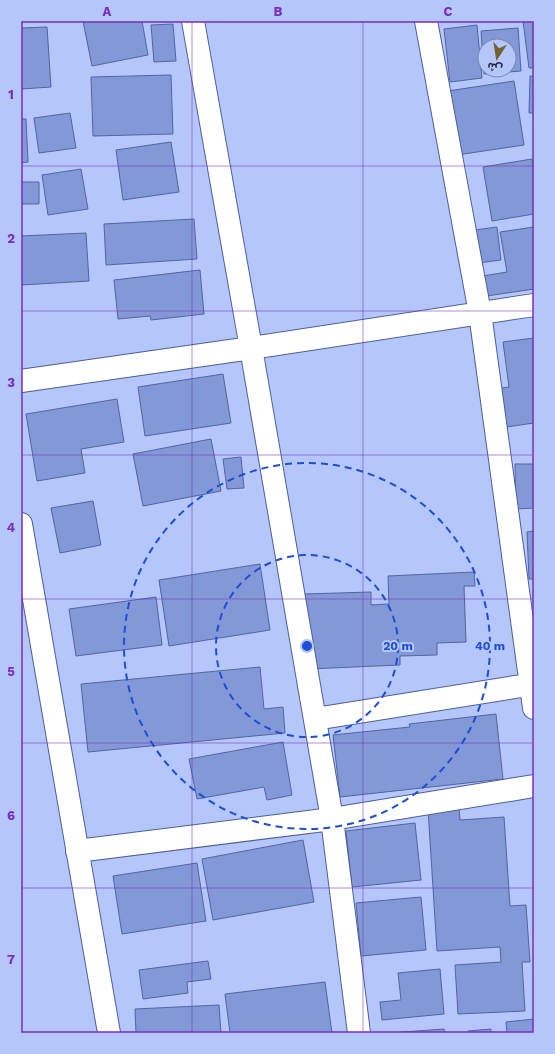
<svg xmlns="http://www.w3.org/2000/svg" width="555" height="1054" font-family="'Work Sans','Noto Sans Arabic',sans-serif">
  <rect width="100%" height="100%" fill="#b4c6fa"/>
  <path fill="#8398d6" stroke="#52659f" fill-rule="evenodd" d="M 83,21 L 142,21 L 148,55 L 92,66 Z
    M 523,21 L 534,21 L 534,68 L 529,68 Z
    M 173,24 L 176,61 L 154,62 L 151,25 Z
    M 477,25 L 482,78 L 450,82 L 444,29 Z
    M 47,27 L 51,87 L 21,89 L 21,28 Z
    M 518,28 L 521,71 L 484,74 L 481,31 ZM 485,46 L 509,46 L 509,70 L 485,70 Z
    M 171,75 L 173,134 L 93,136 L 91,77 Z
    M 530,76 L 534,76 L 534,113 L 529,113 Z
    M 514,81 L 524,145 L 457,155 L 448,91 Z
    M 70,113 L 76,148 L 39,153 L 34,118 Z
    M 21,119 L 26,119 L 28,162 L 21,163 Z
    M 171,142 L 179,192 L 123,200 L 116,150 Z
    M 532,159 L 534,172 L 534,214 L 492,221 L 483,167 Z
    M 81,169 L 88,209 L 48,215 L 42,175 Z
    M 21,182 L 39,182 L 39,204 L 21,204 Z
    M 194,219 L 197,259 L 106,265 L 104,224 Z
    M 497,227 L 501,260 L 471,264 L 467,231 Z
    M 534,227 L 534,289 L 480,297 L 477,277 L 507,272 L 500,232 Z
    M 86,233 L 89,281 L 21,285 L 21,236 Z
    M 200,270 L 204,314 L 151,320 L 150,316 L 118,319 L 114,280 Z
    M 534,338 L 534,423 L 500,428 L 495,389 L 509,387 L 503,342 Z
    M 223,374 L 231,423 L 145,436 L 138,387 Z
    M 117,399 L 124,442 L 81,449 L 85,473 L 37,481 L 26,414 Z
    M 211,439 L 221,491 L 143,506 L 133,454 Z
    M 241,457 L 244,488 L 227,489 L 223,459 Z
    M 515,464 L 534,464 L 534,508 L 516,509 Z
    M 93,501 L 101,545 L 60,553 L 51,508 Z
    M 534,531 L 534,579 L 529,579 L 527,532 Z
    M 260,564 L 270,630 L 169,646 L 159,580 Z
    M 474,572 L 475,586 L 464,586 L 466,642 L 437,643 L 437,655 L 400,656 L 400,665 L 308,669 L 304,594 L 371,592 L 371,605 L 389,604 L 388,576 Z
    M 156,597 L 162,645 L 76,656 L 69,609 Z
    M 260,667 L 264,709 L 283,707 L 285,733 L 88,752 L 81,684 Z
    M 496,714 L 503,779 L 340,797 L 333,735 L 410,727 L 409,724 Z
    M 283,742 L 292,795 L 267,800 L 264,787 L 197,799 L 189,759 Z
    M 459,807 L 460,820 L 504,817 L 510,906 L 526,905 L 530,962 L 522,962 L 525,1011 L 458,1014 L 455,965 L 501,962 L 500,947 L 437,951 L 428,809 Z
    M 415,823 L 421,880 L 352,887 L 346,831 Z
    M 303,840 L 314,902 L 213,920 L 202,859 Z
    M 197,863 L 206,921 L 122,934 L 113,876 Z
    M 421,897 L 426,950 L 361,956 L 356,903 Z
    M 208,961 L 211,979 L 187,982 L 188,993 L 143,999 L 139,970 Z
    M 440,969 L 444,1014 L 382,1020 L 380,1002 L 401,1000 L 398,973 Z
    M 325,982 L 332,1033 L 230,1033 L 225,994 Z
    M 219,1005 L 221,1033 L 136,1033 L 135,1009 Z
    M 534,1019 L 534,1033 L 507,1033 L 506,1022 Z
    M 444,1029 L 445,1033 L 389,1033 Z
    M 491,1029 L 491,1033 L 468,1033 L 468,1031 Z"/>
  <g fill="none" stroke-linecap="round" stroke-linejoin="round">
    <g stroke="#4d5f99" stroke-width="24">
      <path id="street" d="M 193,21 L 251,348 L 332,819 L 359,1033
        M 426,21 L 480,313 L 534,708
        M 21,381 L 251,348 L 534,305
        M 315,719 L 534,684
        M 77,851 L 332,819 L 534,786"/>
    </g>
    <g stroke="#4d5f99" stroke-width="24">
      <path id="primary" d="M 21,524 L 109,1033"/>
    </g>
    <use href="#street" stroke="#fff" stroke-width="22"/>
    <use href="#primary" stroke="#fff" stroke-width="22"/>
  </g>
  <path fill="none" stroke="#7b2cbf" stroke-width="1" stroke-opacity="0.55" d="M 192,21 L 192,1033M 363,21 L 363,1033M 21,166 L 534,166M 21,311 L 534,311M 21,455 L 534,455M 21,599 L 534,599M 21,743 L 534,743M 21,888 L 534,888"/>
  <g fill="none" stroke="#1d4ed8" stroke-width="2" stroke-dasharray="7 5">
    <circle cx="307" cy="646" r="91"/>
    <circle cx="307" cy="646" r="183"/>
  </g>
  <circle cx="307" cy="646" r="6" fill="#1d4ed8" stroke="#b4c6fa" stroke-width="2"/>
  <g font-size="12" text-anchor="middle" font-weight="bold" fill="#1d4ed8" stroke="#b4c6fa" stroke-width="4" stroke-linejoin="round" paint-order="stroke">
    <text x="398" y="650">20 m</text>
    <text x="490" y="650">40 m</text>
  </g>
  <rect width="555" height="1054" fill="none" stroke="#b4c6fa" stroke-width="44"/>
  <g transform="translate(497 58) rotate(192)"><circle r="19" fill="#b4c6fa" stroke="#7a88b1"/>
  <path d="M0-3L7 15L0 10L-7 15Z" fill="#756231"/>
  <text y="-6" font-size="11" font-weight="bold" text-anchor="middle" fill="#222a43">ش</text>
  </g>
  <rect x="22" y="22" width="511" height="1010" fill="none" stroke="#7b2cbf" stroke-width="1.5"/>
  <g font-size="13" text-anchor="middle" font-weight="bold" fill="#7b2cbf">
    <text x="107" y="16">A</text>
    <text x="278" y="16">B</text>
    <text x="448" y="16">C</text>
    <text x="11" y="99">1</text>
    <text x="11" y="243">2</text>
    <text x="11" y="387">3</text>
    <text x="11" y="532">4</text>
    <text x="11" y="676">5</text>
    <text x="11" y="820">6</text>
    <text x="11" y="964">7</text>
  </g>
</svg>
